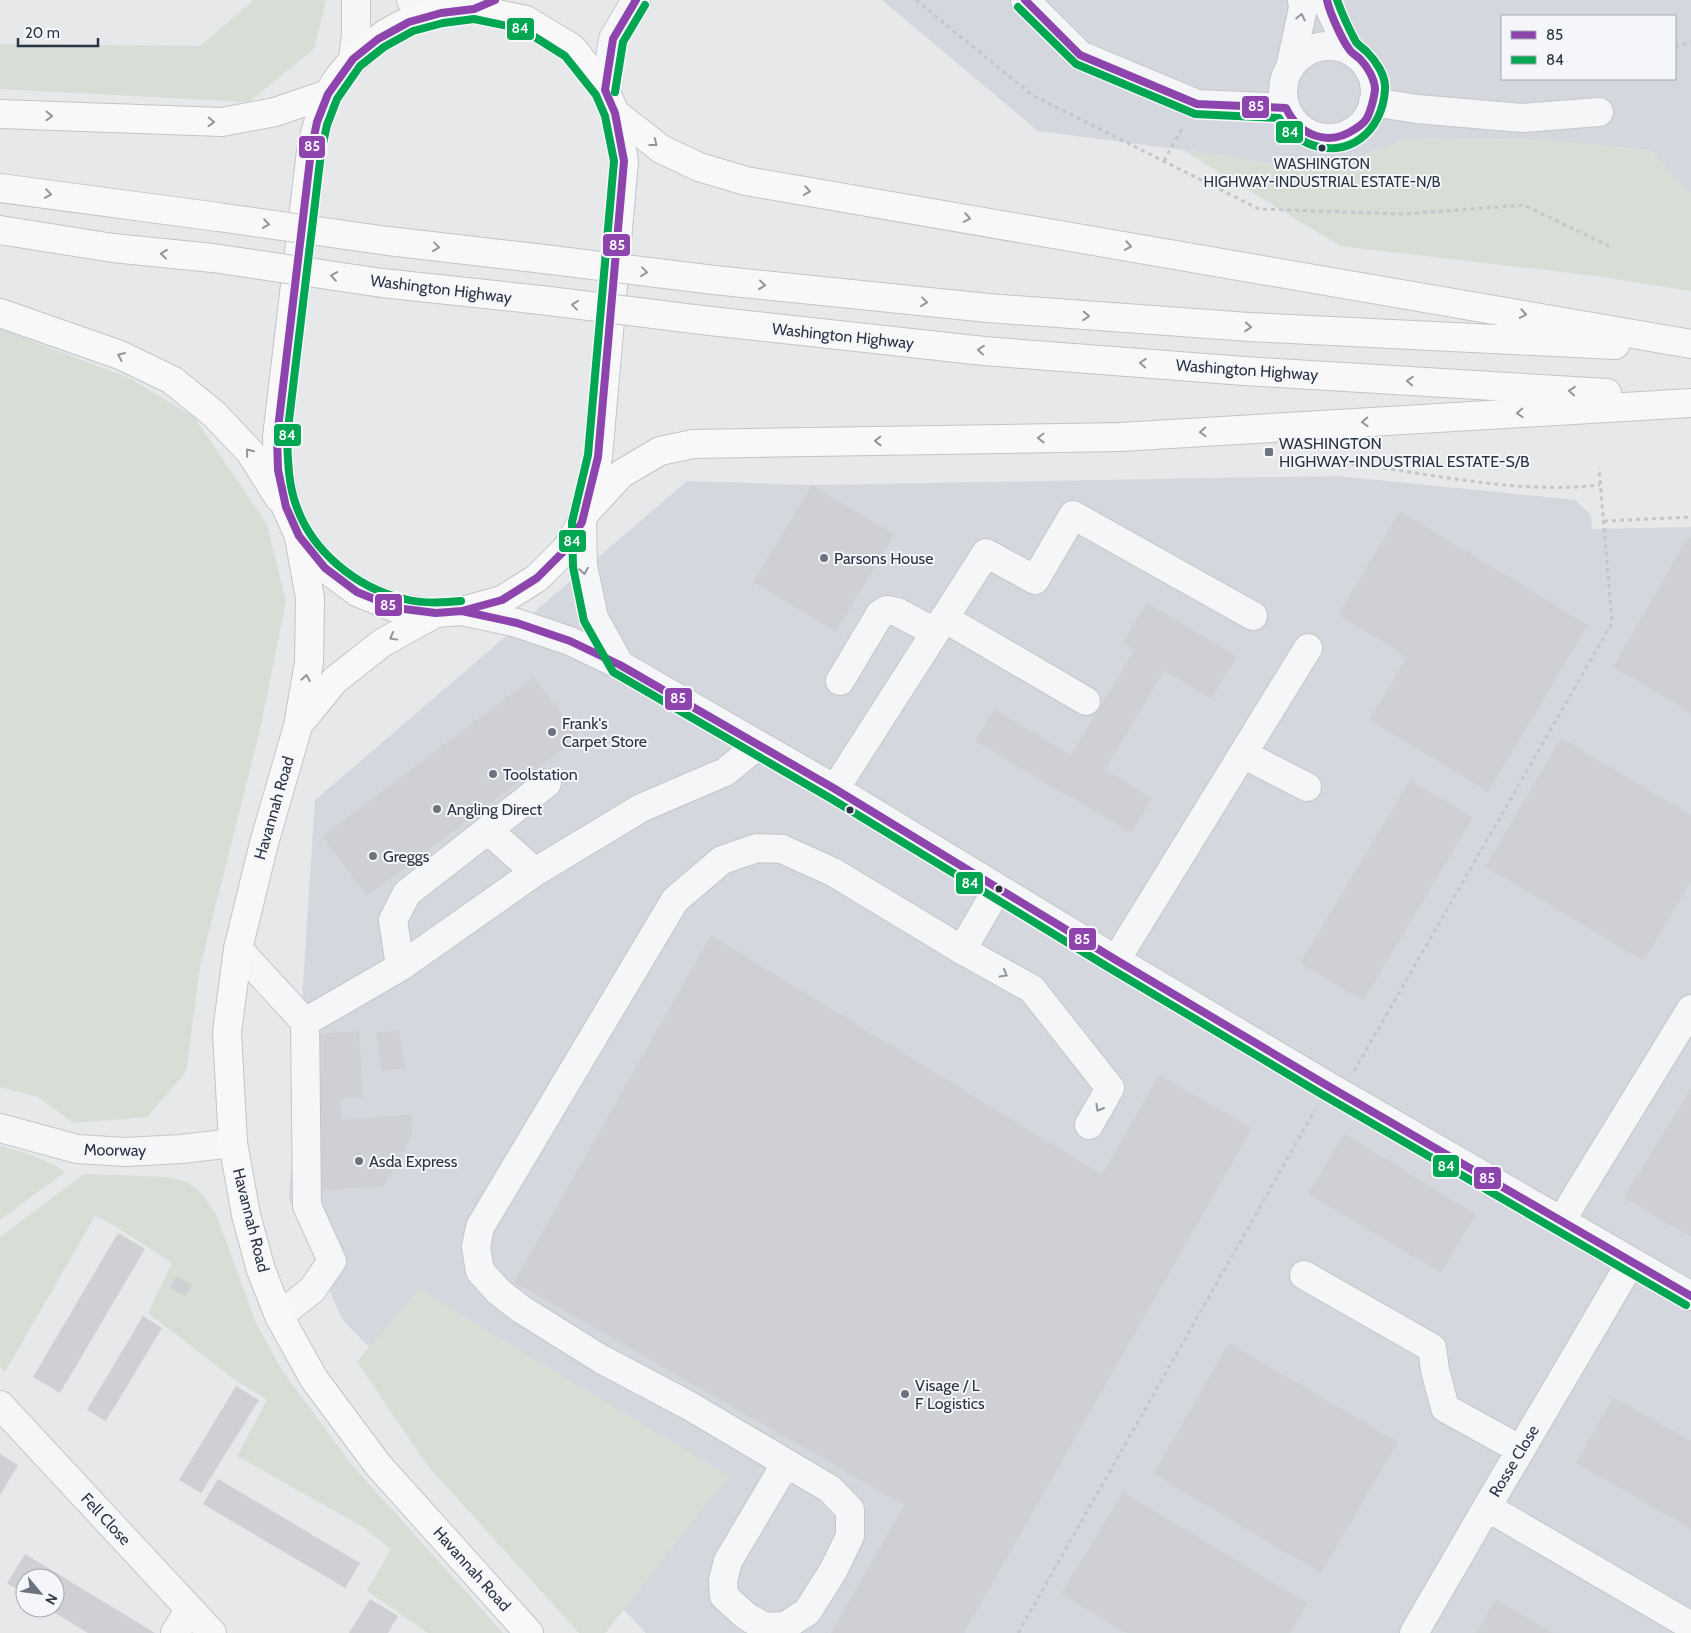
<svg xmlns="http://www.w3.org/2000/svg" width="1691" height="1633" font-family="Cabin,sans-serif">
  <rect width="100%" height="100%" fill="#e6e8ea"/>
  <path fill="#d4d7dd" fill-rule="evenodd" d="M 882,0 L 1691,0 L 1691,194 L 1650,150 L 1546,140 L 1408,138 L 1320,171 L 1183,150 L 1038,131 ZM 1502,16 L 1675,16 L 1675,79 L 1502,79 Z
    M 1337,476 L 1575,500 L 1591,515 L 1592,529 L 1691,527 L 1691,1633 L 646,1633 L 342,1319 L 289,1199 L 315,800 L 687,481 L 812,485 Z"/>
  <path fill="#d6ded6" d="M 254,0 L 326,0 L 314,49 L 249,102 L 0,89 L 0,44 L 200,46 Z
    M 1408,138 L 1546,140 L 1650,150 L 1691,194 L 1691,291 L 1596,276 L 1340,246 L 1183,150 L 1320,171 Z
    M 0,329 L 129,378 L 194,417 L 267,524 L 286,602 L 259,734 L 200,967 L 186,1072 L 147,1117 L 73,1123 L 38,1097 L 0,1087 Z
    M 0,1146 C 23,1151 45,1159 65,1172 L 0,1220 Z
    M 84,1174 L 167,1177 L 189,1183 L 204,1196 L 217,1216 L 255,1321 L 281,1369 L 351,1464 L 503,1633 L 428,1633 L 367,1591 L 391,1549 L 363,1527 L 237,1456 L 267,1400 L 238,1382 L 148,1313 L 172,1263 L 115,1226 L 95,1216 L 5,1372 L 0,1365 L 0,1237 Z
    M 419,1289 L 729,1476 L 605,1633 L 579,1633 L 428,1466 L 357,1362 Z"/>
  <path fill="#ced0d3" d="M 812,485 L 894,534 L 836,632 L 753,582 Z
    M 1400,511 L 1588,625 L 1488,792 L 1369,720 L 1407,657 L 1338,615 Z
    M 1688,537 L 1691,538 L 1691,713 L 1613,667 Z
    M 1147,602 L 1237,656 L 1211,699 L 1164,671 L 1105,770 L 1152,798 L 1131,833 L 975,741 L 994,709 L 1071,755 L 1135,649 L 1123,642 Z
    M 534,677 L 579,737 L 367,896 L 322,836 Z
    M 1561,738 L 1691,815 L 1691,881 L 1644,961 L 1485,867 Z
    M 1410,780 L 1473,818 L 1363,1001 L 1300,963 Z
    M 711,935 L 1102,1175 L 1159,1075 L 1252,1128 L 964,1633 L 831,1633 L 904,1505 L 514,1282 Z
    M 399,1030 L 405,1068 L 382,1071 L 376,1033 Z
    M 359,1031 L 363,1097 L 340,1099 L 342,1120 L 411,1114 L 412,1136 L 384,1186 L 322,1191 L 316,1122 L 292,1036 Z
    M 1691,1088 L 1691,1237 L 1624,1197 Z
    M 1344,1134 L 1476,1214 L 1441,1273 L 1308,1194 Z
    M 118,1233 L 145,1249 L 60,1393 L 33,1377 Z
    M 176,1276 L 192,1285 L 185,1296 L 170,1288 Z
    M 143,1316 L 162,1328 L 106,1421 L 87,1410 Z
    M 1229,1343 L 1398,1442 L 1321,1573 L 1153,1474 Z
    M 236,1386 L 259,1400 L 201,1493 L 179,1480 Z
    M 1613,1397 L 1691,1441 L 1691,1529 L 1576,1463 Z
    M 0,1454 L 18,1465 L 0,1495 Z
    M 218,1479 L 360,1563 L 345,1588 L 203,1504 Z
    M 1123,1492 L 1308,1603 L 1290,1633 L 1127,1633 L 1061,1594 Z
    M 25,1554 L 155,1633 L 88,1633 L 47,1608 L 55,1608 L 55,1578 L 25,1578 L 25,1594 L 7,1583 Z
    M 370,1599 L 398,1616 L 388,1633 L 349,1633 Z
    M 1496,1599 L 1553,1633 L 1476,1633 Z"/>
  <g fill="none" stroke-linecap="round" stroke-linejoin="round">
    <g stroke="#c4c6c8" stroke-width="30">
      <path id="minor" d="M 411,0 L 441,13
        M 1025,0 L 1080,55 L 1197,104 L 1286,108
        M 1327,0 L 1328,5 L 1349,50
        M1283 92a46 46 0 1 1 92 0a46 46 0 1 1-92 0Z
        M 353,59 L 356,35 L 356,0
        M 1290,68 L 1303,8 L 1302,0
        M 605,90 L 613,39 L 636,0
        M 1373,102 L 1417,109 L 1522,118 L 1599,112
        M 582,522 L 583,566 L 594,618 L 620,665
        M 462,611 L 517,623 L 570,641 L 620,665 L 835,789 L 1116,960 L 1328,1086 L 1691,1296
        M 944,618 L 1086,701
        M 840,681 L 880,614 L 887,610 L 897,612 L 935,632
        M 1243,754 L 1307,787
        M 835,789 L 986,553 L 1035,580 L 1073,515 L 1253,616
        M 488,830 L 547,783
        M 238,949 L 305,1022 L 307,1206 L 332,1261 L 312,1290 L 279,1316
        M 962,950 L 1032,989 L 1110,1088 L 1089,1125
        M 1116,960 L 1308,648
        M 400,967 L 393,920 L 407,893 L 488,830 L 535,872
        M 305,1022 L 400,967 L 535,872 L 641,808 L 725,772 L 758,745
        M 0,1128 L 77,1149 L 126,1152 L 181,1149 L 233,1143
        M 1561,1221 L 1691,1009
        M 1631,1262 L 1487,1507 L 1691,1626
        M 1304,1275 L 1432,1348 L 1435,1370 L 1445,1408 L 1521,1450
        M 0,1405 L 212,1633
        M 786,1463 L 728,1561 L 723,1581 L 724,1596 L 746,1616 L 765,1627 L 785,1626 L 807,1612 L 833,1571 L 850,1536 L 850,1510 L 830,1489 L 688,1405 L 601,1359 L 521,1309 L 499,1292 L 480,1271 L 476,1247 L 480,1227 L 675,900 L 722,860 L 757,848 L 782,849 L 833,872 L 962,950 L 998,888
        M 175,1633 L 190,1609
        M 1414,1633 L 1487,1507"/>
    </g>
    <g stroke="#c2c5c8" stroke-width="30">
      <path id="major" d="M 474,9 L 526,20 L 572,48 L 605,90 L 615,113 L 624,161 L 598,457 L 582,522 L 566,549 L 537,578 L 502,600 L 462,611 L 436,613 L 396,608 L 357,592 L 325,568 L 299,536 L 286,507 L 278,470 L 277,437 L 311,151 C 315,132 320,114 327,97 C 341,66 379,33 410,21 C 431,13 452,11 474,9 Z
        M 615,113 L 661,149 L 699,167 L 746,181 L 1691,344
        M 0,114 L 222,122 L 275,112 L 328,94
        M 0,188 L 218,217
        M 0,230 L 113,248 L 213,258
        M 388,241 L 544,259
        M 714,280 L 988,308 L 1249,327 L 1615,345
        M 382,283 L 541,300
        M 0,313 L 120,355 L 172,380 L 214,414 L 250,452 L 279,498
        M 710,321 L 984,351 L 1244,371 L 1607,393
        M 587,511 L 621,474 L 660,451 L 693,444 L 1120,437 L 1691,403
        M 299,537 L 310,598 L 309,662 L 298,726 L 264,843 L 238,949 L 227,1032 L 233,1143 L 246,1215 L 261,1270 L 279,1316 L 314,1379 L 378,1465 L 529,1633
        M 299,724 L 335,680 L 382,643 L 436,613"/>
    </g>
    <path stroke="#c5c6ca" stroke-width="3" stroke-dasharray="4 4" stroke-linecap="butt" d="M 916,0 L 1032,95 L 1259,209 L 1404,214 L 1524,205 L 1613,248
      M 1675,47 L 1691,42
      M 1164,161 L 1183,127
      M 1280,458 C 1387,460 1493,497 1600,485
      M 1604,521 L 1691,517
      M 1354,1071 L 1612,623 L 1599,468
      M 1018,1633 L 1315,1110"/>
    <use href="#minor" stroke="#f5f6f7" stroke-width="28"/>
    <use href="#major" stroke="#f8f8f8" stroke-width="28"/>
    <g stroke="#c2c5c8" stroke-width="30" stroke-linecap="butt">
      <path id="major-bridge" d="M 218,217 L 388,241
        M 213,258 L 382,283
        M 544,259 L 714,280
        M 541,300 L 710,321"/>
    </g>
    <use href="#major-bridge" stroke="#f8f8f8" stroke-width="28"/>
    <g stroke="#f4f6f9" stroke-width="11">
      <path id="bus-1" d="M 495,0 L 474,9 L 441,13 L 409,22 L 378,39 L 353,59 L 328,94 L 317,122 L 311,151 L 277,437 L 278,470 L 286,507 L 299,536 L 325,568 L 357,592 L 396,608 L 436,613 L 462,611 L 502,600 L 537,578 L 566,549 L 582,522 L 598,457 L 624,161 L 615,113 L 605,90 L 613,39 L 636,0
        M 1025,0 L 1080,55 L 1197,104 L 1286,108 C 1299,136 1329,147 1355,129 C 1360,126 1366,121 1368,116 C 1371,109 1374,97 1375,90 C 1375,79 1367,66 1360,59 C 1357,56 1351,53 1349,49 C 1342,40 1329,11 1327,0
        M 462,611 L 517,623 L 570,641 L 620,665 L 835,789 L 1116,960 L 1328,1086 L 1691,1296"/>
    </g>
    <g stroke="#f4f6f9" stroke-width="11">
      <path id="bus-2" d="M 1018,7 L 1076,64 L 1195,114 L 1279,118 C 1285,130 1295,137 1307,143 C 1348,161 1383,131 1385,89 C 1386,76 1376,61 1367,52 C 1363,48 1359,46 1356,42 C 1349,29 1342,14 1337,0
        M 615,92 L 623,42 L 645,5
        M 461,601 C 442,603 423,604 404,599 C 356,588 310,550 295,502 C 288,481 288,459 287,437 L 321,153 L 327,125 L 337,99 L 360,66 L 384,47 L 413,31 L 443,23 L 474,19 L 522,29 L 565,56 L 596,95 L 605,116 L 614,161 L 588,455 L 572,522 L 573,567 L 584,621 L 613,672 L 830,798 L 1111,969 L 1323,1095 L 1686,1305"/>
    </g>
    <use href="#bus-1" stroke="#8e44ad" stroke-width="8"/>
    <use href="#bus-2" stroke="#00a651" stroke-width="8"/>
  </g>
  <defs><path id="oneway-chevron" d="M-2-3.5L2.5 0L-2 3.5" fill="none" stroke-width="1.6" stroke-linecap="round" stroke-linejoin="round" transform="scale(1.25)"/></defs>
  <g stroke="#90959e">
    <use href="#oneway-chevron" transform="translate(1301 17) rotate(-78)"/>
    <use href="#oneway-chevron" transform="translate(584 571) rotate(80)"/>
    <use href="#oneway-chevron" transform="translate(1004 974) rotate(30)"/>
    <use href="#oneway-chevron" transform="translate(1099 1108) rotate(120)"/>
  </g>
  <g stroke="#92969e">
    <use href="#oneway-chevron" transform="translate(49 116) rotate(2)"/>
    <use href="#oneway-chevron" transform="translate(211 122) rotate(2)"/>
    <use href="#oneway-chevron" transform="translate(654 143) rotate(38)"/>
    <use href="#oneway-chevron" transform="translate(807 191) rotate(9)"/>
    <use href="#oneway-chevron" transform="translate(48 194) rotate(8)"/>
    <use href="#oneway-chevron" transform="translate(967 218) rotate(10)"/>
    <use href="#oneway-chevron" transform="translate(266 224) rotate(8)"/>
    <use href="#oneway-chevron" transform="translate(1128 246) rotate(10)"/>
    <use href="#oneway-chevron" transform="translate(436 247) rotate(7)"/>
    <use href="#oneway-chevron" transform="translate(164 254) rotate(-174)"/>
    <use href="#oneway-chevron" transform="translate(644 272) rotate(7)"/>
    <use href="#oneway-chevron" transform="translate(334 276) rotate(-172)"/>
    <use href="#oneway-chevron" transform="translate(762 285) rotate(6)"/>
    <use href="#oneway-chevron" transform="translate(924 302) rotate(6)"/>
    <use href="#oneway-chevron" transform="translate(575 305) rotate(-173)"/>
    <use href="#oneway-chevron" transform="translate(1523 314) rotate(10)"/>
    <use href="#oneway-chevron" transform="translate(1086 316) rotate(4)"/>
    <use href="#oneway-chevron" transform="translate(1248 327) rotate(4)"/>
    <use href="#oneway-chevron" transform="translate(981 350) rotate(-174)"/>
    <use href="#oneway-chevron" transform="translate(121 356) rotate(-157)"/>
    <use href="#oneway-chevron" transform="translate(1143 363) rotate(-176)"/>
    <use href="#oneway-chevron" transform="translate(1410 381) rotate(-176)"/>
    <use href="#oneway-chevron" transform="translate(1572 391) rotate(-176)"/>
    <use href="#oneway-chevron" transform="translate(1520 413) rotate(177)"/>
    <use href="#oneway-chevron" transform="translate(1365 422) rotate(177)"/>
    <use href="#oneway-chevron" transform="translate(1203 432) rotate(177)"/>
    <use href="#oneway-chevron" transform="translate(1041 438) rotate(179)"/>
    <use href="#oneway-chevron" transform="translate(878 441) rotate(179)"/>
    <use href="#oneway-chevron" transform="translate(249 452) rotate(-128)"/>
    <use href="#oneway-chevron" transform="translate(393 637) rotate(151)"/>
    <use href="#oneway-chevron" transform="translate(306 678) rotate(-80)"/>
  </g>
  <g fill="#2b3445" stroke="#f4f6f9" stroke-width="2">
    <circle cx="1322" cy="148" r="4.5"/>
    <circle cx="850" cy="810" r="4.5"/>
    <circle cx="999" cy="889" r="4.5"/>
  </g>
  <g fill="#6c737f" stroke="#f4f6f9" stroke-width="2">
    <rect x="1264" y="447" width="10" height="10" rx="2.5"/>
    <circle cx="824" cy="558" r="5"/>
    <circle cx="552" cy="732" r="5"/>
    <circle cx="493" cy="774" r="5"/>
    <circle cx="437" cy="809" r="5"/>
    <circle cx="373" cy="856" r="5"/>
    <circle cx="359" cy="1161" r="5"/>
    <circle cx="905" cy="1394" r="5"/>
  </g>
  <g text-anchor="middle" dominant-baseline="central" stroke-width="4" stroke-linejoin="round" paint-order="stroke">
    <g font-size="15" fill="#2b3445" stroke="#f4f6f9">
      <text x="1322" y="164">WASHINGTON<tspan x="1322" dy="18">HIGHWAY-INDUSTRIAL ESTATE-N/B</tspan></text>
    </g>
    <g font-size="16" fill="#2b3445" stroke="#f4f6f9">
      <text transform="translate(441 289) rotate(7)">Washington Highway</text>
      <text transform="translate(843 336) rotate(6)">Washington Highway</text>
      <text transform="translate(1247 370) rotate(4)">Washington Highway</text>
      <text transform="translate(274 808) rotate(-74)">Havannah Road</text>
      <text transform="translate(115 1150) rotate(1)">Moorway</text>
      <text transform="translate(251 1220) rotate(76)">Havannah Road</text>
      <text transform="translate(1514 1461) rotate(-59)">Rosse Close</text>
      <text transform="translate(106 1519) rotate(47)">Fell Close</text>
      <text transform="translate(472 1569) rotate(48)">Havannah Road</text>
    </g>
    <g font-size="16" fill="#2b3445" stroke="#f4f6f9" text-anchor="start">
      <text x="1279" y="443">WASHINGTON<tspan x="1279" dy="18">HIGHWAY-INDUSTRIAL ESTATE-S/B</tspan></text>
      <text x="834" y="558">Parsons House</text>
      <text x="562" y="723">Frank's<tspan x="562" dy="18">Carpet Store</tspan></text>
      <text x="503" y="774">Toolstation</text>
      <text x="447" y="809">Angling Direct</text>
      <text x="383" y="856">Greggs</text>
      <text x="369" y="1161">Asda Express</text>
      <text x="915" y="1385">Visage / L<tspan x="915" dy="18">F Logistics</tspan></text>
    </g>
  </g>
  <g stroke="#f4f6f9" stroke-width="2">
    <rect x="506" y="17" width="29" height="24" rx="5" fill="#00a651"/>
    <rect x="1241" y="95" width="29" height="24" rx="5" fill="#8e44ad"/>
    <rect x="1275" y="120" width="29" height="24" rx="5" fill="#00a651"/>
    <rect x="298" y="135" width="28" height="24" rx="5" fill="#8e44ad"/>
    <rect x="602" y="233" width="29" height="24" rx="5" fill="#8e44ad"/>
    <rect x="273" y="423" width="29" height="24" rx="5" fill="#00a651"/>
    <rect x="558" y="529" width="29" height="24" rx="5" fill="#00a651"/>
    <rect x="374" y="593" width="29" height="24" rx="5" fill="#8e44ad"/>
    <rect x="664" y="687" width="29" height="24" rx="5" fill="#8e44ad"/>
    <rect x="955" y="871" width="29" height="24" rx="5" fill="#00a651"/>
    <rect x="1068" y="927" width="29" height="24" rx="5" fill="#8e44ad"/>
    <rect x="1432" y="1154" width="28" height="24" rx="5" fill="#00a651"/>
    <rect x="1473" y="1166" width="29" height="24" rx="5" fill="#8e44ad"/>
  </g>
  <g font-size="14" text-anchor="middle" font-weight="bold" fill="#fff">
    <text x="520" y="33">84</text>
    <text x="1256" y="111">85</text>
    <text x="1290" y="137">84</text>
    <text x="312" y="151">85</text>
    <text x="617" y="250">85</text>
    <text x="287" y="440">84</text>
    <text x="572" y="546">84</text>
    <text x="388" y="610">85</text>
    <text x="678" y="703">85</text>
    <text x="970" y="888">84</text>
    <text x="1082" y="944">85</text>
    <text x="1446" y="1171">84</text>
    <text x="1487" y="1183">85</text>
  </g>
  <rect x="1501" y="15" width="175" height="65" fill="#f4f6f9" stroke="#a4a8b1"/>
  <rect x="1511" y="31" width="25" height="8" fill="#8e44ad" stroke="#a4a8b1"/>
  <text x="1546" y="40" font-size="15" fill="#2b3445">85</text>
  <rect x="1511" y="56" width="25" height="8" fill="#00a651" stroke="#a4a8b1"/>
  <text x="1546" y="65" font-size="15" fill="#2b3445">84</text>
  <g transform="translate(40 1593) rotate(119)"><circle r="24" fill="#f4f6f9" stroke="#a4a8b1"/>
  <path d="M0-4L9 19L0 12L-9 19Z" fill="#6c737f"/>
  <text y="-8" font-size="14" font-weight="bold" text-anchor="middle" fill="#2b3445">N</text>
  </g>
  <path d="M18 38v8h80v-8" fill="none" stroke="#2b3445" stroke-width="2.5"/>
  <text x="25" y="38" font-size="15" fill="#2b3445" stroke="#f4f6f9" stroke-width="4" paint-order="stroke">20 m</text>
</svg>
